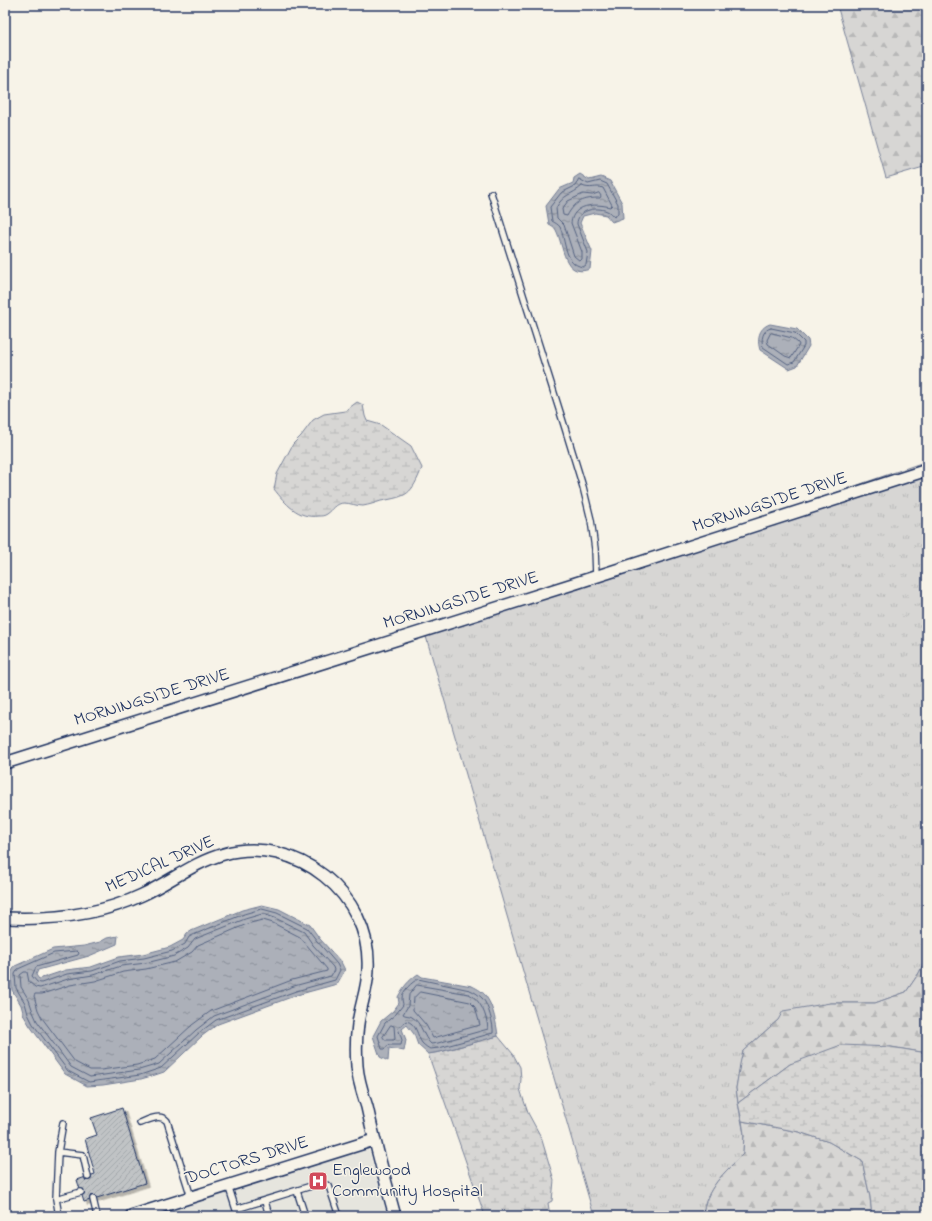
<svg xmlns="http://www.w3.org/2000/svg" width="932" height="1221" font-family="'Indie Flower',sans-serif">
  <defs>
    <pattern id="grass-tufts" width="24" height="20" patternUnits="userSpaceOnUse"><rect width="24" height="20" fill="#d7d6d4"/><path d="M3 7l-1-3M5 7V3M7 7l1-3M15 17l-1-3M17 17v-4M19 17l1-3" fill="none" stroke="#b8b8b8"/></pattern>
    <pattern id="forest-firs" width="22" height="20" patternUnits="userSpaceOnUse"><rect width="22" height="20" fill="#d7d6d4"/><path d="M5 1l3.5 6h-7zM16 11l3.5 6h-7z" fill="#b8b8b8"/></pattern>
    <pattern id="wetland-marsh" width="20" height="14" patternUnits="userSpaceOnUse"><rect width="20" height="14" fill="#d7d6d4"/><path d="M1 5h8M5 5V1M11 12h8M15 12V8" fill="none" stroke="#b8b8b8"/></pattern>
    <pattern id="water-ripples" width="26" height="14" patternUnits="userSpaceOnUse"><rect width="26" height="14" fill="#acb0b9"/><path d="M2 4q2-2 4 0t4 0M15 11q2-2 4 0t4 0" fill="none" stroke="#8b909a"/></pattern>
    <pattern id="building-hatch" width="6" height="6" patternUnits="userSpaceOnUse"><rect width="6" height="6" fill="#c0c3c5"/><path d="M-1 1l2-2M0 6l6-6M5 7l2-2" fill="none" stroke="#a4a8ac"/></pattern>
    <filter id="shadow"><feDropShadow dx="3.5" dy="3.5" stdDeviation="0" flood-color="#0004"/></filter>
  </defs>
  <rect width="100%" height="100%" fill="#f7f3e8"/>
  <filter id="ink" filterUnits="userSpaceOnUse"><feTurbulence type="fractalNoise" baseFrequency=".025" numOctaves="2"/><feDisplacementMap in="SourceGraphic" scale="8" xChannelSelector="R" yChannelSelector="G"/><feConvolveMatrix kernelMatrix="1 2 1 2 8 2 1 2 1" color-interpolation-filters="sRGB"/></filter>
  <g filter="url(#ink)">
    <path fill="#e6e5de" d="M 368,1146 L 387,1216 L 147,1216 Z"/>
    <path fill="url(#grass-tufts)" stroke="#798299" d="M 927,461 L 927,956 L 919,973 L 906,992 L 875,1003 L 830,1003 L 778,1020 L 743,1051 L 736,1088 L 738,1103 L 744,1134 L 743,1154 C 725,1172 705,1189 703,1216 L 594,1216 L 425,633 L 622,567 Z"/>
    <path fill="url(#forest-firs)" stroke="#798299" d="M 837,5 L 927,5 L 927,166 L 886,178 Z
      M 927,956 L 927,1053 L 891,1047 L 790,1064 L 738,1103 L 736,1088 L 740,1064 L 743,1051 L 778,1020 L 783,1011 L 830,1003 L 875,1003 L 906,992 L 919,973 Z
      M 742,1121 L 799,1132 L 829,1142 L 862,1161 L 870,1197 L 872,1216 L 703,1216 C 705,1189 725,1172 743,1154 L 744,1134 Z"/>
    <path fill="url(#wetland-marsh)" stroke="#798299" d="M 357,402 L 363,405 L 365,416 L 367,421 L 381,425 L 411,446 L 422,468 C 411,495 408,496 381,501 C 375,503 369,505 363,506 C 357,506 350,503 344,503 C 336,503 333,510 327,514 C 324,516 322,516 318,516 C 298,519 285,503 274,489 L 277,474 L 293,444 L 301,436 L 313,420 L 324,414 L 345,411 Z
      M 498,1036 L 513,1054 L 520,1067 L 521,1079 L 520,1089 L 528,1113 L 541,1137 L 554,1180 L 552,1201 L 548,1203 L 550,1216 L 485,1216 L 428,1054 L 440,1052 Z
      M 841,1045 L 891,1047 L 927,1053 L 927,1216 L 872,1216 L 870,1197 L 862,1161 L 829,1142 L 799,1132 L 742,1121 L 738,1103 L 790,1064 Z"/>
    <path fill="url(#water-ripples)" stroke="#727c95" d="M 580,174 L 589,180 L 601,177 L 610,181 L 622,203 L 623,218 L 612,222 L 606,215 L 595,213 L 583,216 L 580,223 L 592,251 L 590,269 C 563,279 564,245 556,230 C 555,227 551,225 549,224 L 546,206 L 559,189 L 573,183 L 574,178 Z
      M 770,324 L 797,329 L 808,340 L 809,346 L 797,366 L 789,369 L 760,350 C 757,340 758,328 770,324 Z
      M 262,905 L 279,909 L 310,925 L 320,939 L 341,962 L 345,970 L 337,984 L 297,995 L 218,1024 L 202,1036 L 164,1072 L 155,1075 L 141,1079 L 103,1085 L 87,1086 L 65,1074 L 30,1026 L 24,1016 L 21,1005 L 12,990 L 11,973 L 15,966 L 53,949 L 84,946 L 100,942 L 107,938 L 118,936 L 117,944 L 89,956 L 38,970 L 36,975 L 39,979 L 66,970 L 91,967 L 119,957 L 143,954 L 170,947 L 183,940 L 187,934 L 191,931 L 242,910 Z
      M 418,974 L 422,977 L 472,986 C 478,989 484,992 487,998 C 493,1006 497,1026 498,1036 L 440,1052 L 428,1054 L 418,1045 L 414,1034 L 407,1025 L 402,1029 L 406,1040 L 404,1051 L 389,1048 L 388,1061 L 380,1057 L 373,1036 L 381,1021 L 393,1011 L 399,1003 L 398,997 C 403,987 409,980 418,974 Z"/>
    <g fill="none" stroke-linecap="round" stroke-linejoin="round">
      <path stroke="#556382" stroke-width="1" d="M 579,179 L 588,184 L 600,181 L 607,184 L 618,204 L 618,214 L 614,217 C 612,215 610,212 607,211 C 596,206 577,210 577,224 L 588,252 L 586,265 L 583,267 C 564,264 566,241 560,227 C 558,224 555,223 552,221 L 550,207 L 561,193 L 575,186 Z
        M 582,186 C 591,190 596,185 603,188 L 612,205 L 610,207 C 595,203 573,204 571,223 L 582,252 L 582,259 L 580,261 L 574,256 L 564,225 L 557,218 L 556,208 C 564,193 571,196 582,186 Z
        M 599,193 L 601,196 L 600,198 C 584,198 575,201 567,216 L 563,215 L 562,209 L 568,201 L 583,194 L 592,195 Z
        M 771,328 L 795,333 L 804,342 L 804,346 L 794,362 L 788,364 L 763,347 C 761,340 762,330 771,328 Z
        M 772,333 L 792,338 L 798,343 L 799,345 L 791,358 L 785,356 L 768,344 L 767,340 L 770,334 Z
        M 262,909 L 277,913 L 307,928 L 317,941 L 337,964 L 340,970 L 335,980 L 296,991 L 216,1020 L 199,1033 L 161,1068 L 140,1075 L 89,1082 L 68,1071 L 33,1024 L 28,1014 L 25,1003 L 16,988 L 15,974 L 18,969 L 54,953 L 77,951 L 79,953 L 78,955 L 36,967 L 32,976 L 37,982 L 41,983 L 67,974 L 92,971 L 120,961 L 144,958 L 172,951 L 185,944 L 189,937 L 193,935 L 244,914 Z
        M 263,914 L 275,918 L 304,932 L 313,945 L 333,967 L 334,970 L 331,976 L 294,986 L 214,1016 L 196,1030 L 159,1064 L 139,1070 L 90,1077 L 71,1067 L 37,1021 L 33,1012 L 29,1000 L 21,987 L 20,975 L 24,972 L 27,972 L 29,982 L 35,987 L 40,988 L 68,979 L 93,975 L 121,966 L 146,963 L 174,956 L 188,948 L 195,939 L 245,919 Z
        M 263,920 L 273,923 L 300,937 L 327,969 L 327,971 L 292,980 L 211,1011 L 192,1025 L 155,1059 L 137,1065 L 101,1070 L 90,1070 L 75,1062 L 42,1018 L 38,1010 L 34,996 L 35,994 L 42,994 L 70,985 L 95,981 L 123,972 L 146,969 L 175,962 L 192,952 L 198,945 L 247,924 Z
        M 418,979 L 470,990 C 475,992 479,995 483,999 C 488,1005 494,1025 493,1033 L 439,1048 L 430,1049 C 428,1048 425,1046 422,1043 C 417,1036 417,1023 406,1021 L 398,1028 L 402,1040 L 401,1045 L 389,1045 L 384,1049 L 382,1049 L 378,1036 L 385,1023 L 396,1014 L 403,1005 C 403,1003 402,1001 402,998 C 402,991 412,982 418,979 Z
        M 417,985 L 469,994 C 481,1000 487,1016 488,1029 L 438,1043 L 431,1044 C 423,1037 422,1023 412,1017 C 409,1015 405,1016 403,1014 L 408,1006 L 409,995 Z
        M 420,992 L 470,1002 L 475,1007 L 480,1025 L 433,1038 L 426,1025 L 413,1010 L 414,998 Z
        M 391,1025 L 394,1026 L 395,1039 L 394,1040 L 385,1040 L 383,1037 Z"/>
    </g>
    <path fill="url(#building-hatch)" stroke="#1b2f5e" filter="url(#shadow)" d="M 122,1108 L 145,1183 L 84,1202 L 77,1180 L 95,1174 L 85,1139 L 97,1135 L 91,1118 Z"/>
    <g fill="none" stroke-linecap="round" stroke-linejoin="round">
      <g stroke="#1b2f5e" stroke-width="8">
        <path id="lane" d="M 491,193 L 565,428 L 583,487 L 591,520 L 595,549 L 596,576
          M 140,1123 C 148,1120 160,1113 167,1121 L 191,1197
          M 58,1152 L 63,1123
          M 228,1185 L 238,1216
          M 297,1191 L 305,1216
          M 56,1199 L 81,1192
          M 93,1199 L 97,1216
          M 265,1201 L 269,1216
          M 236,1209 L 321,1183 L 329,1186 L 339,1216
          M 59,1216 L 56,1199 L 58,1152 L 83,1155 L 88,1177"/>
      </g>
      <g stroke="#1b2f5e" stroke-width="14">
        <path id="street" d="M 5,763 L 576,583 L 927,470
          M 5,918 C 51,920 100,915 142,895 C 170,882 194,862 224,854 C 295,834 372,894 368,969 C 368,988 360,1006 358,1024 C 356,1038 356,1053 357,1066 C 358,1080 363,1094 367,1107 C 375,1144 385,1180 395,1216
          M 131,1216 L 374,1140"/>
      </g>
      <use href="#lane" stroke="#f7f3e8" stroke-width="5.5"/>
      <use href="#street" stroke="#f7f3e8" stroke-width="11"/>
    </g>
  </g>
  <defs>
    <g id="hospital-square" transform="scale(1)"><rect x="-9" y="-9" width="18" height="18" rx="4" fill="#d1495b" stroke="#f7f3e8"/><path d="M-5-5h3v3.5h4V-5h3V5h-3V1.5h-4V5h-3Z" fill="#fff"/></g>
  </defs>
  <g fill-rule="evenodd">
    <use href="#hospital-square" x="318" y="1181"/>
  </g>
  <g text-anchor="middle" dominant-baseline="central" stroke-width="3" stroke-linejoin="round" paint-order="stroke">
    <g font-size="18" fill="#1b2f5e" stroke="#f7f3e8">
      <text transform="translate(770 503) rotate(-18)">MORNINGSIDE DRIVE</text>
      <text transform="translate(461 601) rotate(-17)">MORNINGSIDE DRIVE</text>
      <text transform="translate(152 698) rotate(-17)">MORNINGSIDE DRIVE</text>
      <text transform="translate(160 865) rotate(-24)">MEDICAL DRIVE</text>
      <text transform="translate(247 1161) rotate(-17)">DOCTORS DRIVE</text>
    </g>
    <g font-size="18" fill="#1b2f5e" stroke="#f7f3e8" text-anchor="start">
      <text x="332" y="1171">Englewood<tspan x="332" dy="21">Community Hospital</tspan></text>
    </g>
  </g>
  <rect width="932" height="1221" fill="none" stroke="#f7f3e8" stroke-width="20"/>
  <rect x="10" y="10" width="912" height="1201" fill="none" stroke="#1b2f5e" stroke-width="1.5" filter="url(#ink)"/>
</svg>
